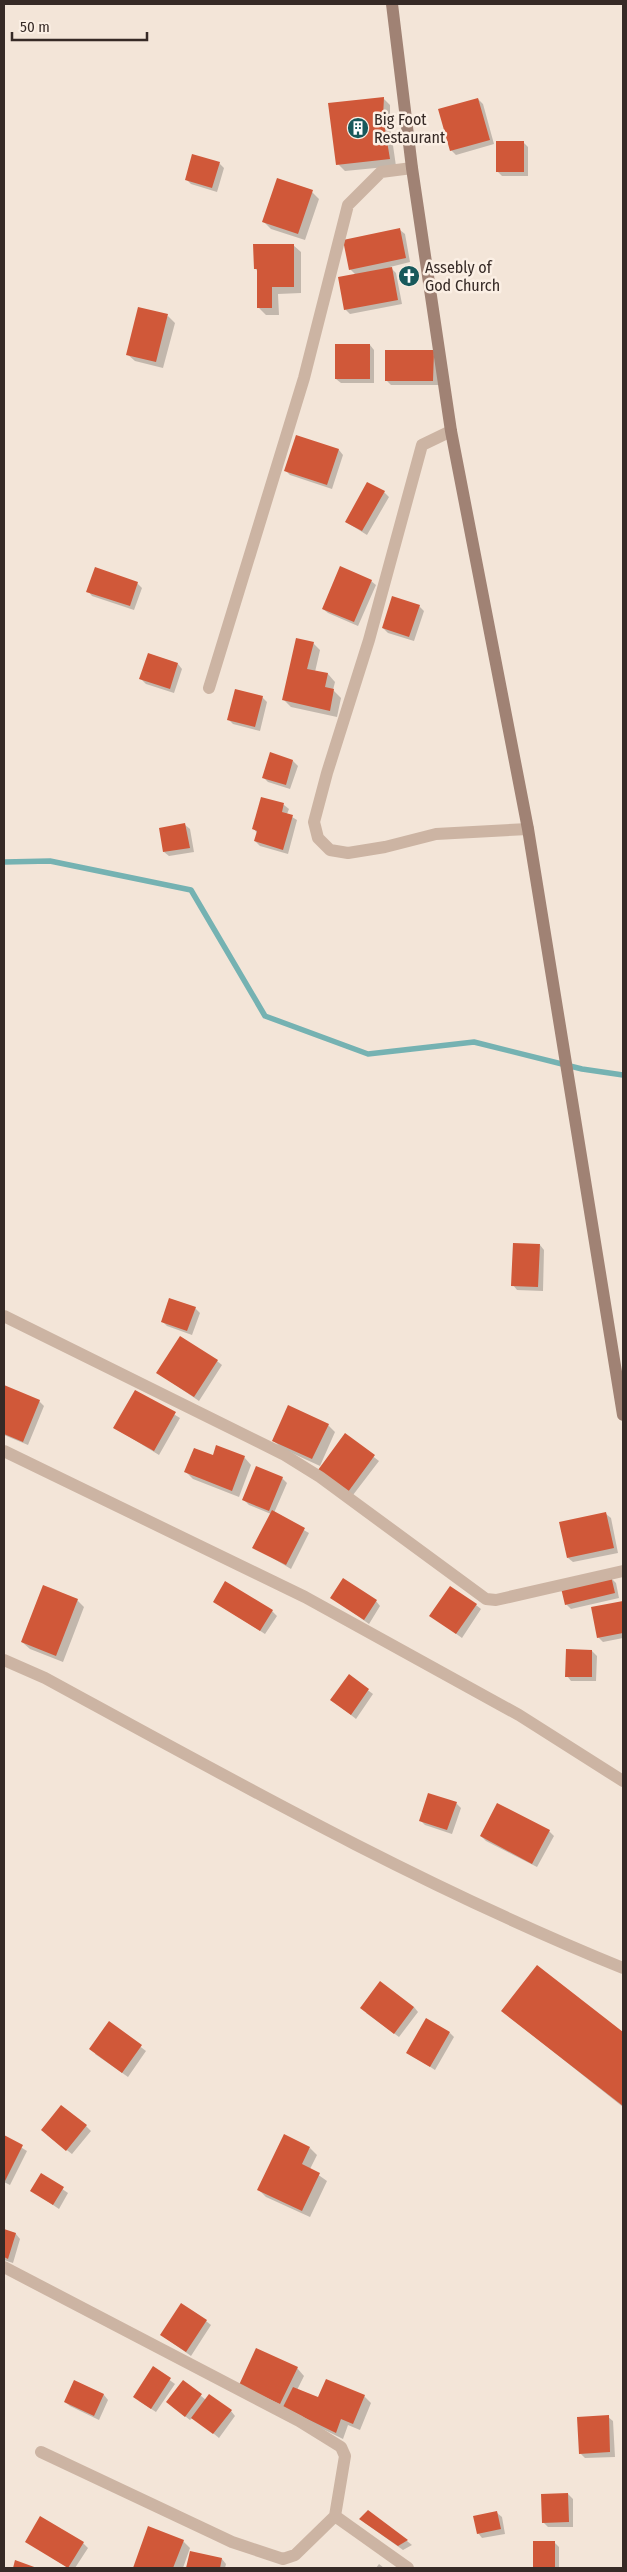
<svg xmlns="http://www.w3.org/2000/svg" width="627" height="2572" font-family="'Fira Sans Condensed',sans-serif">
  <rect width="100%" height="100%" fill="#f3e5d8"/>
  <path fill="#0003" d="M 383,98 L 390,105 L 390,125 L 396,166 L 345,171 L 338,164 Z
    M 478,99 L 483,104 L 494,144 L 456,155 L 451,150 Z
    M 524,143 L 528,147 L 528,176 L 502,176 L 498,172 Z
    M 219,163 L 224,168 L 217,192 L 191,184 L 186,179 Z
    M 312,192 L 319,199 L 305,240 L 271,229 L 264,222 Z
    M 400,230 L 405,234 L 410,262 L 390,267 L 396,273 L 402,304 L 350,314 L 345,309 L 356,275 L 350,269 Z
    M 293,245 L 301,252 L 301,293 L 278,294 L 279,315 L 266,315 L 259,308 L 258,272 L 255,268 Z
    M 168,316 L 175,323 L 163,368 L 135,361 L 127,354 Z
    M 370,345 L 374,350 L 374,383 L 341,383 L 336,379 Z
    M 386,351 L 438,356 L 438,385 L 391,385 L 386,380 Z
    M 297,436 L 339,450 L 343,455 L 332,489 L 290,475 L 285,470 Z
    M 384,492 L 389,497 L 367,535 L 346,522 Z
    M 371,581 L 376,585 L 358,626 L 328,613 L 323,609 Z
    M 137,583 L 142,588 L 134,610 L 92,596 L 88,591 Z
    M 419,606 L 424,611 L 414,641 L 388,633 L 383,628 Z
    M 313,643 L 320,650 L 315,672 L 328,674 L 335,682 L 333,690 L 341,698 L 337,717 L 291,707 L 284,700 Z
    M 178,664 L 182,669 L 174,693 L 146,684 L 141,679 Z
    M 262,697 L 267,702 L 260,731 L 233,724 L 229,720 Z
    M 271,754 L 293,761 L 298,766 L 290,789 L 268,782 L 263,777 Z
    M 262,799 L 284,805 L 289,809 L 287,814 L 297,820 L 288,854 L 260,846 L 255,841 L 257,833 L 254,829 Z
    M 185,825 L 190,829 L 194,852 L 169,856 L 164,852 Z
    M 540,1245 L 544,1250 L 543,1291 L 517,1290 L 513,1285 Z
    M 195,1308 L 200,1313 L 192,1335 L 167,1326 L 162,1321 Z
    M 217,1361 L 222,1365 L 199,1401 L 158,1373 Z
    M 4,1387 L 39,1401 L 44,1406 L 28,1445 L 4,1435 Z
    M 136,1391 L 180,1418 L 159,1455 L 115,1428 Z
    M 328,1425 L 335,1432 L 320,1466 L 281,1448 L 273,1440 Z
    M 345,1435 L 379,1461 L 353,1495 L 324,1474 Z
    M 213,1456 L 244,1457 L 251,1465 L 239,1497 L 193,1479 L 186,1472 Z
    M 282,1478 L 287,1483 L 274,1513 L 309,1533 L 291,1569 L 254,1547 L 271,1514 L 249,1505 L 244,1500 Z
    M 606,1514 L 611,1518 L 618,1553 L 573,1562 L 568,1558 Z
    M 611,1578 L 616,1583 L 619,1598 L 571,1609 L 566,1604 Z
    M 331,1597 L 376,1601 L 380,1606 L 369,1624 Z
    M 77,1600 L 84,1607 L 63,1662 L 30,1649 L 22,1642 Z
    M 215,1602 L 272,1611 L 277,1616 L 265,1634 Z
    M 623,1602 L 623,1638 L 603,1642 L 598,1637 L 592,1608 Z
    M 476,1605 L 481,1609 L 462,1638 L 431,1616 Z
    M 592,1651 L 597,1656 L 596,1681 L 571,1681 L 567,1676 Z
    M 349,1676 L 373,1694 L 356,1719 L 332,1700 Z
    M 456,1803 L 461,1808 L 452,1834 L 425,1825 L 420,1820 Z
    M 549,1831 L 554,1836 L 537,1867 L 486,1841 L 481,1836 Z
    M 537,1967 L 623,2033 L 623,2107 L 502,2011 Z
    M 414,2007 L 418,2012 L 399,2037 L 366,2013 Z
    M 109,2023 L 146,2051 L 128,2077 L 95,2054 Z
    M 450,2033 L 454,2037 L 435,2070 L 407,2052 Z
    M 86,2126 L 91,2131 L 72,2154 L 47,2135 Z
    M 4,2137 L 27,2151 L 10,2185 L 4,2182 Z
    M 310,2148 L 317,2155 L 310,2169 L 327,2181 L 310,2217 L 266,2197 L 259,2190 Z
    M 42,2175 L 68,2193 L 59,2209 L 32,2191 Z
    M 4,2231 L 16,2234 L 20,2239 L 13,2263 L 4,2260 Z
    M 206,2321 L 211,2325 L 191,2356 L 167,2339 Z
    M 153,2368 L 175,2384 L 156,2412 L 139,2401 Z
    M 297,2368 L 304,2376 L 297,2390 L 319,2399 L 364,2396 L 371,2403 L 360,2430 L 348,2425 L 343,2439 L 248,2392 Z
    M 75,2382 L 104,2395 L 108,2400 L 99,2420 L 70,2406 L 65,2402 Z
    M 184,2382 L 206,2400 L 231,2411 L 235,2416 L 219,2438 L 193,2417 L 190,2420 L 173,2407 Z
    M 608,2417 L 613,2421 L 615,2457 L 585,2458 L 580,2453 Z
    M 568,2494 L 573,2499 L 573,2527 L 548,2527 L 543,2522 Z
    M 369,2512 L 407,2541 L 412,2545 L 403,2550 L 365,2523 L 361,2519 Z
    M 497,2513 L 502,2517 L 505,2534 L 482,2538 L 478,2533 Z
    M 149,2528 L 183,2541 L 190,2548 L 183,2568 L 134,2568 Z
    M 26,2541 L 83,2543 L 88,2548 L 75,2568 L 68,2568 Z
    M 554,2542 L 559,2547 L 559,2568 L 537,2568 L 534,2566 Z
    M 191,2553 L 222,2559 L 226,2564 L 225,2568 L 187,2568 Z
    M 379,2564 L 384,2568 L 376,2568 Z"/>
  <g fill="none" stroke-linecap="round" stroke-linejoin="round">
    <path stroke="#75b2b2" stroke-width="5.5" d="M 4,862 L 50,861 L 191,890 L 265,1016 L 368,1054 L 474,1042 L 582,1069 L 623,1075"/>
  </g>
  <path fill="#d05839" d="M 384,97 L 383,117 L 390,159 L 336,165 L 328,103 Z
    M 478,98 L 490,140 L 450,151 L 438,109 Z
    M 496,141 L 524,141 L 524,172 L 496,172 Z
    M 192,154 L 220,162 L 212,188 L 185,180 Z
    M 277,178 L 313,190 L 298,234 L 262,222 Z
    M 400,228 L 406,258 L 349,270 L 343,240 Z
    M 253,244 L 294,244 L 294,287 L 272,287 L 272,308 L 257,308 L 257,269 L 254,269 Z
    M 392,267 L 398,300 L 344,310 L 338,277 Z
    M 138,307 L 168,314 L 156,362 L 126,355 Z
    M 335,344 L 370,344 L 370,379 L 335,379 Z
    M 385,350 L 434,350 L 433,381 L 385,381 Z
    M 296,435 L 339,449 L 327,485 L 284,471 Z
    M 367,482 L 385,491 L 362,531 L 345,522 Z
    M 340,566 L 372,580 L 354,622 L 322,609 Z
    M 95,567 L 138,582 L 130,606 L 86,592 Z
    M 392,596 L 420,605 L 409,637 L 382,628 Z
    M 296,638 L 314,642 L 307,669 L 328,673 L 325,687 L 334,689 L 330,711 L 282,700 Z
    M 148,653 L 178,663 L 170,689 L 139,679 Z
    M 235,689 L 263,696 L 255,727 L 227,720 Z
    M 270,752 L 293,760 L 286,785 L 262,778 Z
    M 261,797 L 284,803 L 282,812 L 293,815 L 283,850 L 254,841 L 257,831 L 252,829 Z
    M 185,823 L 190,848 L 163,852 L 159,828 Z
    M 513,1243 L 540,1244 L 538,1287 L 511,1286 Z
    M 169,1298 L 196,1307 L 187,1331 L 161,1322 Z
    M 180,1336 L 218,1360 L 194,1397 L 156,1373 Z
    M 4,1385 L 40,1400 L 23,1442 L 4,1434 Z
    M 135,1390 L 176,1412 L 154,1451 L 113,1428 Z
    M 288,1405 L 329,1424 L 312,1459 L 272,1441 Z
    M 345,1433 L 375,1455 L 348,1492 L 318,1470 Z
    M 216,1445 L 245,1456 L 232,1491 L 184,1472 L 194,1448 L 213,1455 Z
    M 256,1466 L 283,1477 L 269,1511 L 242,1500 Z
    M 272,1510 L 305,1528 L 286,1565 L 252,1548 Z
    M 606,1512 L 614,1548 L 567,1558 L 559,1522 Z
    M 611,1576 L 615,1593 L 565,1605 L 561,1588 Z
    M 343,1578 L 377,1600 L 364,1620 L 330,1598 Z
    M 225,1581 L 273,1610 L 260,1631 L 213,1602 Z
    M 43,1585 L 78,1599 L 56,1656 L 21,1642 Z
    M 450,1586 L 477,1604 L 456,1634 L 429,1616 Z
    M 623,1601 L 623,1633 L 597,1638 L 591,1607 Z
    M 566,1649 L 592,1650 L 592,1677 L 565,1677 Z
    M 349,1674 L 369,1689 L 351,1715 L 330,1700 Z
    M 428,1793 L 457,1802 L 447,1830 L 419,1821 Z
    M 497,1803 L 550,1830 L 532,1864 L 480,1836 Z
    M 537,1965 L 623,2032 L 623,2106 L 501,2011 Z
    M 380,1981 L 414,2007 L 394,2034 L 360,2008 Z
    M 426,2018 L 450,2032 L 430,2067 L 406,2053 Z
    M 109,2021 L 142,2045 L 122,2073 L 89,2049 Z
    M 61,2105 L 87,2125 L 66,2151 L 41,2130 Z
    M 284,2134 L 310,2147 L 302,2164 L 320,2173 L 302,2211 L 257,2190 Z
    M 4,2135 L 23,2145 L 4,2183 Z
    M 41,2173 L 64,2187 L 53,2205 L 30,2191 Z
    M 4,2229 L 16,2233 L 8,2259 L 4,2257 Z
    M 181,2303 L 207,2320 L 186,2352 L 160,2335 Z
    M 256,2348 L 298,2367 L 280,2404 L 239,2385 Z
    M 153,2366 L 171,2378 L 151,2409 L 133,2397 Z
    M 326,2379 L 365,2395 L 353,2424 L 341,2419 L 336,2433 L 283,2407 L 293,2387 L 318,2397 Z
    M 74,2380 L 104,2394 L 94,2416 L 64,2402 Z
    M 183,2380 L 202,2394 L 185,2417 L 166,2402 Z
    M 209,2394 L 232,2410 L 213,2434 L 191,2418 Z
    M 609,2415 L 610,2452 L 579,2454 L 577,2417 Z
    M 568,2493 L 569,2522 L 542,2523 L 541,2494 Z
    M 368,2510 L 408,2540 L 398,2546 L 359,2519 Z
    M 497,2511 L 501,2529 L 477,2534 L 473,2516 Z
    M 40,2516 L 84,2542 L 68,2568 L 25,2542 Z
    M 148,2526 L 184,2540 L 173,2568 L 133,2568 Z
    M 533,2541 L 555,2541 L 555,2567 L 533,2567 Z
    M 190,2551 L 222,2558 L 220,2568 L 186,2568 Z
    M 15,2560 L 37,2568 L 13,2568 Z"/>
  <g fill="none" stroke-linecap="round" stroke-linejoin="round">
    <path stroke="#ccb4a3" stroke-width="12" d="M 451,431 L 422,445 L 369,640 L 327,773 L 314,822 L 318,838 L 330,850 L 348,853 L 385,847 L 436,834 L 528,829
      M 209,688 L 304,378 L 348,205 L 381,172 L 412,168
      M 4,1316 L 283,1454 L 320,1477 L 486,1599 L 496,1600 L 623,1571
      M 4,1451 L 305,1597 L 519,1715 L 623,1781
      M 4,1660 L 45,1678 C 234,1781 423,1887 623,1968
      M 4,2267 L 299,2421 L 341,2447 L 345,2456 L 335,2516 L 408,2568
      M 41,2452 L 232,2542 L 283,2559 L 295,2555 L 335,2516"/>
    <path stroke="#a08274" stroke-width="12" d="M 392,4 L 412,168 L 451,431 L 528,829 L 623,1415"/>
  </g>
  <defs>
    <g id="building-disc" transform="scale(1.125)"><circle r="9.5" fill="#18595b" stroke="#fbefe4"/><path d="M-4-6H4V6H1V3H-1V6H-4ZM-2.5-4.3h1.7v1.8h-1.7ZM.8-4.3h1.7v1.8H.8ZM-2.5-1h1.7V.8h-1.7ZM.8-1h1.7V.8H.8Z" fill="#fff"/></g>
    <g id="church-disc" transform="scale(1.125)"><circle r="9.5" fill="#18595b" stroke="#fbefe4"/><path d="M-1.2-6h2.4v3.5h3.3v2.4h-3.3V6h-2.4V-.1h-3.3v-2.4h3.3Z" fill="#fff"/></g>
  </defs>
  <g fill-rule="evenodd">
    <use href="#building-disc" x="358" y="128"/>
    <use href="#church-disc" x="409" y="276"/>
  </g>
  <g text-anchor="middle" dominant-baseline="central" stroke-width="5" stroke-linejoin="round" paint-order="stroke">
    <g font-size="16" fill="#362a26" stroke="#fbefe4" text-anchor="start">
      <text x="374" y="119">Big Foot<tspan x="374" dy="18">Restaurant</tspan></text>
      <text x="425" y="267">Assebly of<tspan x="425" dy="18">God Church</tspan></text>
    </g>
  </g>
  <rect width="627" height="2572" fill="none" stroke="#362a26" stroke-width="10"/>
  <path d="M12 32v8h135v-8" fill="none" stroke="#362a26" stroke-width="2.5"/>
  <text x="20" y="32" font-size="15" fill="#362a26" stroke="#fbefe4" stroke-width="4" paint-order="stroke">50 m</text>
</svg>
